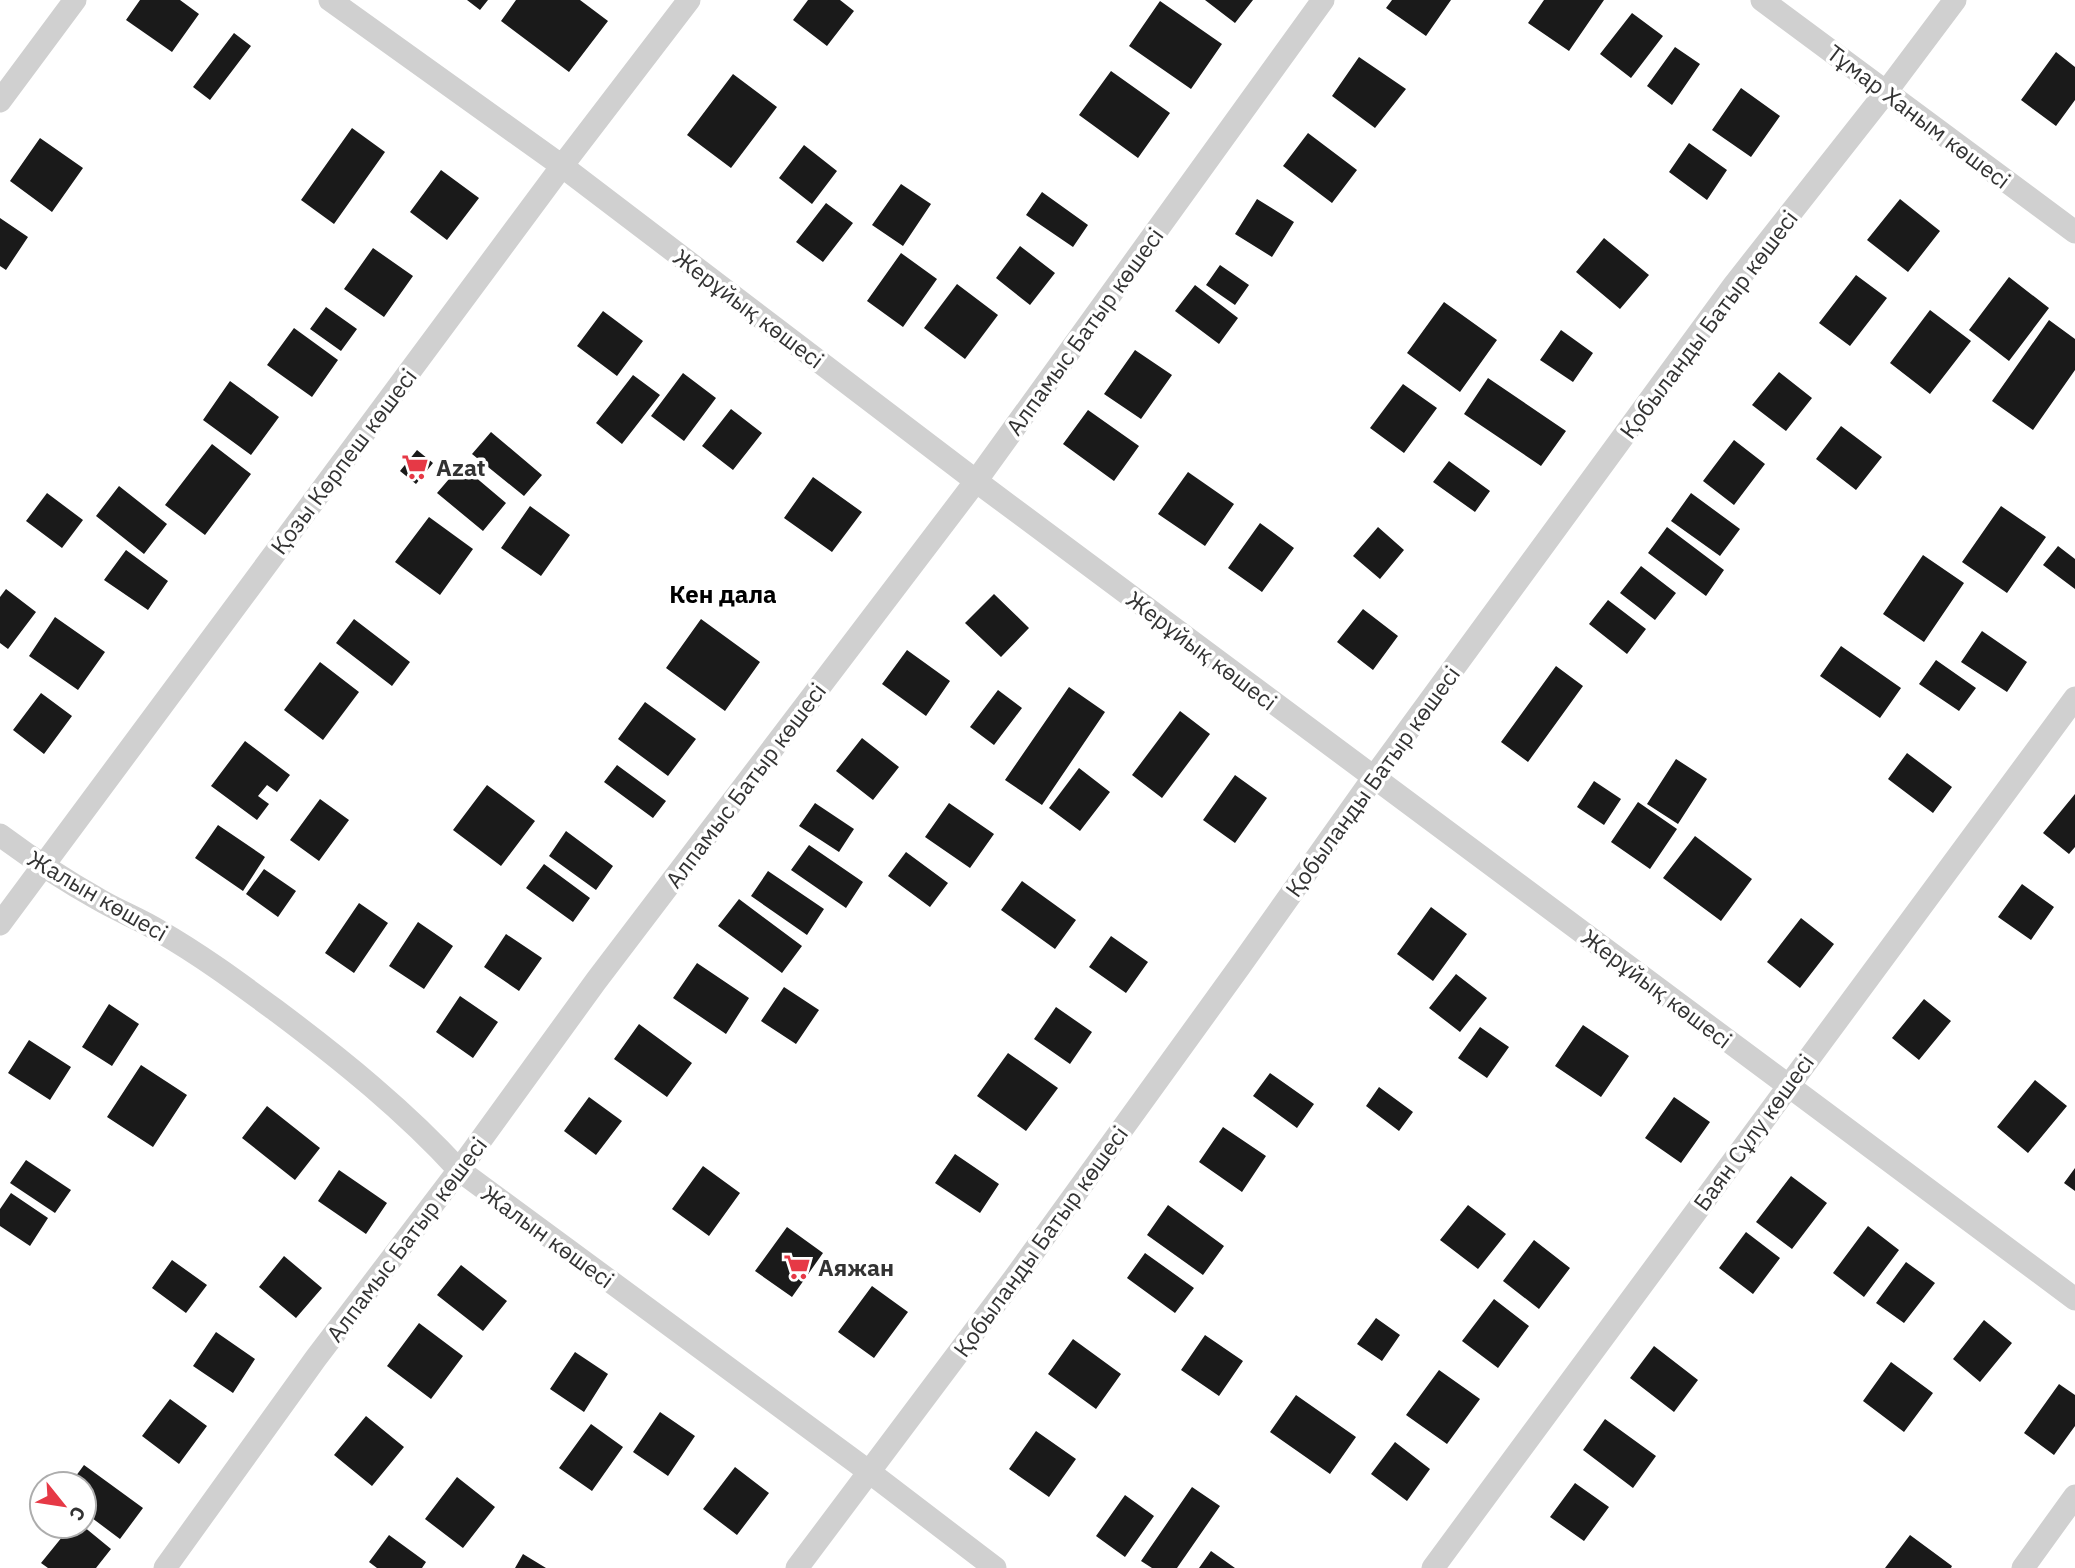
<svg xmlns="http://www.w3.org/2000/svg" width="2075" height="1568" font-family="'IBM Plex Sans',sans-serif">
  <rect width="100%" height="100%" fill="#fff"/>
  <path fill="#1a1a1a" d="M 140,0 L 180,0 L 199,14 L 172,52 L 126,20 Z
    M 467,0 L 488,0 L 480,10 Z
    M 516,0 L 580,0 L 608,21 L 569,72 L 501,21 Z
    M 808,0 L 840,0 L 854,11 L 827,46 L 793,20 Z
    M 1205,0 L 1253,0 L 1235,23 Z
    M 1392,0 L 1451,0 L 1426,36 L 1386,8 Z
    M 1544,0 L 1604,0 L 1569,51 L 1528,23 Z
    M 1160,1 L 1222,44 L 1191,89 L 1129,46 Z
    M 1632,13 L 1663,36 L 1631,78 L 1600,54 Z
    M 234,33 L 251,46 L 210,100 L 193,87 Z
    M 1675,47 L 1700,64 L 1672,105 L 1647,86 Z
    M 2056,52 L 2075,67 L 2075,100 L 2056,126 L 2021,100 Z
    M 1359,57 L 1406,89 L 1375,128 L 1332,96 Z
    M 1111,71 L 1170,113 L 1138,158 L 1079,115 Z
    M 733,74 L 777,107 L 731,168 L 687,135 Z
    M 1741,88 L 1780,116 L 1751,157 L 1712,130 Z
    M 352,128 L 385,152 L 334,224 L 301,200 Z
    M 1308,133 L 1357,170 L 1332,203 L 1283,166 Z
    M 40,138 L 83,168 L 52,212 L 10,181 Z
    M 1689,143 L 1727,170 L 1707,200 L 1669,172 Z
    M 804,145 L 837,171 L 812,204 L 779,178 Z
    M 441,170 L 479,198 L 447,240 L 410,212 Z
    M 901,184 L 931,204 L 903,246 L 872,225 Z
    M 1042,192 L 1088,225 L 1073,247 L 1026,215 Z
    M 1257,199 L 1294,222 L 1272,257 L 1235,234 Z
    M 1900,199 L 1940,231 L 1908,272 L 1867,240 Z
    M 826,203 L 853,223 L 823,262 L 796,242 Z
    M 0,218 L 28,237 L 6,270 L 0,266 Z
    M 1604,238 L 1649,275 L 1620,309 L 1576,272 Z
    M 1020,246 L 1055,273 L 1030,305 L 996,278 Z
    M 373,248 L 413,276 L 384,317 L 344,289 Z
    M 901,253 L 937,279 L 903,327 L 867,301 Z
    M 1220,265 L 1249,285 L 1235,305 L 1206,285 Z
    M 1856,275 L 1887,298 L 1850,346 L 1819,323 Z
    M 2009,277 L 2049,308 L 2009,361 L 1969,330 Z
    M 957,284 L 998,315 L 965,359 L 924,328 Z
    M 1195,285 L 1238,318 L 1219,344 L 1175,311 Z
    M 1444,302 L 1497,340 L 1460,392 L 1407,353 Z
    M 326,307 L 357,329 L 341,351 L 310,329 Z
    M 1930,310 L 1971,341 L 1930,394 L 1890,363 Z
    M 603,311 L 643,341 L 617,376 L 577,346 Z
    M 2049,320 L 2075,339 L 2075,370 L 2033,430 L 1992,401 Z
    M 294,328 L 338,360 L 312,397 L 267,365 Z
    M 1561,330 L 1593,353 L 1573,382 L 1540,360 Z
    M 1135,350 L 1172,375 L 1141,419 L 1104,394 Z
    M 1779,372 L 1812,398 L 1786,431 L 1752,405 Z
    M 683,373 L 716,398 L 684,441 L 651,416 Z
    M 633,375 L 660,395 L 622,444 L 596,423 Z
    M 1488,378 L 1566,431 L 1541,466 L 1464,414 Z
    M 230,381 L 279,417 L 251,455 L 203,420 Z
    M 1403,384 L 1437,408 L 1404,453 L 1370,428 Z
    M 731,409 L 762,433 L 733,470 L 702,446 Z
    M 1088,410 L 1139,446 L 1114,481 L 1063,444 Z
    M 1841,426 L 1882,457 L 1856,490 L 1816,459 Z
    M 491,432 L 542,475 L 524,496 L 472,454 Z
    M 1734,440 L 1765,464 L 1734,505 L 1703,481 Z
    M 212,444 L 251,474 L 205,535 L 165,505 Z
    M 417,450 L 433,463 L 416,484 L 400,471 Z
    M 1449,461 L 1490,491 L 1475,512 L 1433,482 Z
    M 461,465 L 506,503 L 483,531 L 437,493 Z
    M 1188,472 L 1234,504 L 1205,546 L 1158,514 Z
    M 813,477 L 862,512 L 832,552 L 784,518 Z
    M 119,486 L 167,524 L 144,554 L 96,516 Z
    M 47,493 L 83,520 L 62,548 L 26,521 Z
    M 1691,493 L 1740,529 L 1720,556 L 1671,521 Z
    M 530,506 L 570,535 L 541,576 L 501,548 Z
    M 2001,506 L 2046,537 L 2007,593 L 1962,562 Z
    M 429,517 L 473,549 L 440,595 L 395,562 Z
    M 1260,523 L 1294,548 L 1262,592 L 1228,568 Z
    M 1378,527 L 1404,550 L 1380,579 L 1353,556 Z
    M 1667,527 L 1724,570 L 1706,596 L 1648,553 Z
    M 2058,546 L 2075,559 L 2075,589 L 2043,565 Z
    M 126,550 L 168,581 L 148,610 L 104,580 Z
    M 1923,555 L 1964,583 L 1924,642 L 1883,614 Z
    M 1641,566 L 1676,593 L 1655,620 L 1620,593 Z
    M 6,589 L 36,612 L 8,649 L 0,643 L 0,597 Z
    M 994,594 L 1029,628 L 1001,657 L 965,623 Z
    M 1608,600 L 1646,629 L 1627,654 L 1589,624 Z
    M 1363,609 L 1398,636 L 1373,670 L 1337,642 Z
    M 55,617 L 105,652 L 78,690 L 29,656 Z
    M 354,619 L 410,662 L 392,686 L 336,643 Z
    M 701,619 L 760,662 L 725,711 L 666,668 Z
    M 1982,631 L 2027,662 L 2007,692 L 1961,662 Z
    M 1841,646 L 1901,688 L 1880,718 L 1820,676 Z
    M 907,650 L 950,681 L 926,716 L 882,684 Z
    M 1936,660 L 1976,688 L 1959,711 L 1919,684 Z
    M 320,662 L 359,692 L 323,740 L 284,710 Z
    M 1556,666 L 1583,686 L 1528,762 L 1501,742 Z
    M 1069,687 L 1105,712 L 1042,805 L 1005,780 Z
    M 998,690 L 1022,708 L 994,745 L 970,727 Z
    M 41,693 L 72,716 L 44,754 L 13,730 Z
    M 645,702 L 696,739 L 668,776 L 618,739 Z
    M 1180,711 L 1210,734 L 1162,798 L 1132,775 Z
    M 862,738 L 899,767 L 873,800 L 836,771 Z
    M 245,741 L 290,775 L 277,792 L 267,785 L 258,796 L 269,804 L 257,820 L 211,786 Z
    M 1907,753 L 1952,787 L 1933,813 L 1888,779 Z
    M 1676,759 L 1707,779 L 1678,824 L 1647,804 Z
    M 617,765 L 666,801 L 653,818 L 604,782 Z
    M 1079,768 L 1110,792 L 1080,831 L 1049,808 Z
    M 1235,775 L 1267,798 L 1235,843 L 1203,820 Z
    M 1594,781 L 1621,799 L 1604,825 L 1577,807 Z
    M 487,785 L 535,821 L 501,866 L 453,830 Z
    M 2075,794 L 2075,847 L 2069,854 L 2043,833 Z
    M 320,799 L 349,820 L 319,861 L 290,840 Z
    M 1638,802 L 1677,829 L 1650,869 L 1611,842 Z
    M 815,803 L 854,829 L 839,852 L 799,826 Z
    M 949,803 L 994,834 L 970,868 L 925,837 Z
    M 218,825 L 265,857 L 243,891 L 195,858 Z
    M 566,831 L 613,866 L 596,890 L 549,856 Z
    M 1695,836 L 1752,879 L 1721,921 L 1663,878 Z
    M 809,845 L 863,882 L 846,908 L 791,870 Z
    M 906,852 L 948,883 L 930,907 L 888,876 Z
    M 544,864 L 590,898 L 573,922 L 526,888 Z
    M 264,869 L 296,891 L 278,917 L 246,894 Z
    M 768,871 L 824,909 L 807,935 L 751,896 Z
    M 1022,881 L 1076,920 L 1055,949 L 1001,910 Z
    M 2022,884 L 2054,907 L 2031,940 L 1998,917 Z
    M 739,899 L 802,946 L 782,973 L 718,926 Z
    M 359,903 L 388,923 L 354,973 L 325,953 Z
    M 1431,907 L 1467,934 L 1433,981 L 1397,954 Z
    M 1801,918 L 1834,944 L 1800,988 L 1767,962 Z
    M 418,922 L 453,946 L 424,989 L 389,966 Z
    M 506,934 L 542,958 L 519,991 L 484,967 Z
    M 1111,936 L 1148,962 L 1126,993 L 1089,967 Z
    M 697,963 L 749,998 L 726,1034 L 673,998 Z
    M 1456,974 L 1487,998 L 1460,1032 L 1429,1008 Z
    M 784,987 L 819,1010 L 796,1044 L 761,1021 Z
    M 460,996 L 498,1022 L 473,1058 L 436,1032 Z
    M 1924,999 L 1951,1021 L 1919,1060 L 1892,1038 Z
    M 109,1004 L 139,1024 L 112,1066 L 82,1047 Z
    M 1056,1007 L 1092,1032 L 1070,1064 L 1034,1039 Z
    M 639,1024 L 692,1063 L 667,1097 L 614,1059 Z
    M 1583,1025 L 1629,1056 L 1601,1097 L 1555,1066 Z
    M 1480,1027 L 1509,1047 L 1487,1078 L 1458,1058 Z
    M 29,1040 L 71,1067 L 50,1100 L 8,1073 Z
    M 1008,1053 L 1058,1088 L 1026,1131 L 977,1096 Z
    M 141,1065 L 187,1095 L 153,1147 L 107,1117 Z
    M 1270,1073 L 1314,1104 L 1297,1128 L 1253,1096 Z
    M 2035,1080 L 2067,1106 L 2028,1153 L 1997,1127 Z
    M 1379,1087 L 1413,1112 L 1399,1131 L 1366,1106 Z
    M 589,1097 L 622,1121 L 596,1155 L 564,1131 Z
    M 1674,1097 L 1710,1122 L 1681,1163 L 1645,1138 Z
    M 267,1106 L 320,1148 L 295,1180 L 242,1138 Z
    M 1223,1127 L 1266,1156 L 1242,1192 L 1199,1162 Z
    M 955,1154 L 999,1184 L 980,1213 L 935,1183 Z
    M 26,1160 L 71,1190 L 55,1213 L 10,1183 Z
    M 703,1166 L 740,1193 L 709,1236 L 672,1209 Z
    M 2075,1168 L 2075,1191 L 2064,1183 Z
    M 339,1170 L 387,1203 L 366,1234 L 318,1201 Z
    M 1791,1176 L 1827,1203 L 1792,1249 L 1756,1222 Z
    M 11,1193 L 48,1218 L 30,1246 L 0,1226 L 0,1209 Z
    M 1168,1205 L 1224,1246 L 1203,1275 L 1147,1235 Z
    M 1468,1205 L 1506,1234 L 1478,1269 L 1440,1240 Z
    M 1868,1226 L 1899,1250 L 1864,1297 L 1833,1273 Z
    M 787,1227 L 823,1253 L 792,1297 L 755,1271 Z
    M 1746,1232 L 1780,1258 L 1753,1294 L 1719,1268 Z
    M 1534,1240 L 1570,1268 L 1539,1309 L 1503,1281 Z
    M 1145,1253 L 1194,1288 L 1175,1313 L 1127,1278 Z
    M 284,1256 L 322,1288 L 296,1318 L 259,1287 Z
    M 172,1260 L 207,1285 L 186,1313 L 152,1288 Z
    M 1906,1262 L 1935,1283 L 1904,1323 L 1876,1303 Z
    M 461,1265 L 507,1301 L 483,1331 L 437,1295 Z
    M 872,1286 L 908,1312 L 874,1358 L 838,1332 Z
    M 1494,1299 L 1529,1326 L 1498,1368 L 1462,1341 Z
    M 1376,1318 L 1400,1335 L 1382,1361 L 1357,1344 Z
    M 1984,1320 L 2012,1343 L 1980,1382 L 1953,1359 Z
    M 419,1323 L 463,1356 L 431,1399 L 387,1366 Z
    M 216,1332 L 255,1359 L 233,1393 L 193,1366 Z
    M 1205,1335 L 1243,1361 L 1219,1396 L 1181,1370 Z
    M 1073,1339 L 1121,1374 L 1096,1409 L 1048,1374 Z
    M 1654,1346 L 1698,1380 L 1674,1412 L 1630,1378 Z
    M 575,1352 L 608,1374 L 584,1412 L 550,1389 Z
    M 1891,1362 L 1933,1393 L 1904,1432 L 1863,1401 Z
    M 1439,1370 L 1480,1399 L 1447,1444 L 1406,1415 Z
    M 2059,1384 L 2075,1395 L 2075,1426 L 2054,1455 L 2024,1433 Z
    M 1296,1395 L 1356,1437 L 1330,1474 L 1270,1432 Z
    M 170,1399 L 207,1426 L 179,1464 L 142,1436 Z
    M 660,1412 L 695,1436 L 668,1476 L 633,1452 Z
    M 366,1416 L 404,1447 L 372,1486 L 334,1455 Z
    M 1605,1419 L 1656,1456 L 1633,1488 L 1583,1450 Z
    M 591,1424 L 623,1447 L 592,1491 L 559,1468 Z
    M 1036,1431 L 1076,1459 L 1049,1497 L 1009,1469 Z
    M 1395,1442 L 1430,1469 L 1407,1501 L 1371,1474 Z
    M 84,1465 L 143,1508 L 120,1539 L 84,1512 L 84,1484 L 70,1484 Z
    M 735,1467 L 769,1493 L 737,1535 L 703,1509 Z
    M 457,1477 L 495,1507 L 463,1548 L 425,1519 Z
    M 1575,1483 L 1609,1507 L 1584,1541 L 1550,1517 Z
    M 1192,1487 L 1220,1506 L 1177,1568 L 1152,1568 L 1141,1561 Z
    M 1125,1495 L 1154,1516 L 1125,1557 L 1096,1536 Z
    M 71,1526 L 83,1526 L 111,1549 L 96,1568 L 48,1568 L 41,1563 Z
    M 389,1535 L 426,1562 L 422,1568 L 377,1568 L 369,1562 Z
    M 1910,1535 L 1952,1566 L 1951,1568 L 1885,1568 Z
    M 1211,1551 L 1235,1568 L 1199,1568 Z
    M 523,1554 L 546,1568 L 515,1568 Z"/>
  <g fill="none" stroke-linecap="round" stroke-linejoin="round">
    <path stroke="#d0d0d0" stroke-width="23" d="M 330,0 L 562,166 L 976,481 L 2075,1299
      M 1762,0 L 2075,232
      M 0,101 L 75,0
      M 0,835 C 31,858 64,880 98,899 C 118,911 140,919 159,931 C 201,955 240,984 278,1012 C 342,1060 405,1111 459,1170 L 868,1471 L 995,1568
      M 0,924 L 562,166 L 689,0
      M 165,1568 L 316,1358 L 459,1170 L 596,981 L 976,481 L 1323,0
      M 797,1568 L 1016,1276 L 1240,966 L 1374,777 L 1734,285 L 1886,92 L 1955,0
      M 1433,1568 L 2075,698
      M 2023,1568 L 2075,1496"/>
  </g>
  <defs>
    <g id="supermarket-bare" transform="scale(2.1)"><path d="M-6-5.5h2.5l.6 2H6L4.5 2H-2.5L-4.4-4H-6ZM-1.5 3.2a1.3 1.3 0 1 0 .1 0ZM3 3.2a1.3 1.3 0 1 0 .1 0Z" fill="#e63946" stroke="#fff" stroke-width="2.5" paint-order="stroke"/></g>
  </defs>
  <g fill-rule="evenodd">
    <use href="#supermarket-bare" x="415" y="467"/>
    <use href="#supermarket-bare" x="797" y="1267"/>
  </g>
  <g text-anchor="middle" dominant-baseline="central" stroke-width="7" stroke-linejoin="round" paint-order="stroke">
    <g font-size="23" fill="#333" stroke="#fff">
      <text transform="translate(1919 116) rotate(37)">Тұмар Ханым көшесі</text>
      <text transform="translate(749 308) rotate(37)">Жерұйық көшесі</text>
      <text transform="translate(1708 324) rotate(-53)">Қобыланды Батыр көшесі</text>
      <text transform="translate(1084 331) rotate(-54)">Алпамыс Батыр көшесі</text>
      <text transform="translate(343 461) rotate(-53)">Қозы Көрпеш көшесі</text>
      <text transform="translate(1202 650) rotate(37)">Жерұйық көшесі</text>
      <text transform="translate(1372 781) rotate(-54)">Қобыланды Батыр көшесі</text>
      <text transform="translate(745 785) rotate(-53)">Алпамыс Батыр көшесі</text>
      <text transform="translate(98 895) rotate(30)">Жалын көшесі</text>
      <text transform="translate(1657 988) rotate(37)">Жерұйық көшесі</text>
      <text transform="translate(1753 1132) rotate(-54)">Баян Сұлу көшесі</text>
      <text transform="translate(548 1236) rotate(36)">Жалын көшесі</text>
      <text transform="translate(406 1239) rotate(-53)">Алпамыс Батыр көшесі</text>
      <text transform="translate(1040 1241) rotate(-54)">Қобыланды Батыр көшесі</text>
    </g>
    <g font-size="23" font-weight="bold" fill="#333" stroke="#fff" text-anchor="start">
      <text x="436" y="467">Azat</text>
      <text x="818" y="1267">Аяжан</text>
    </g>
    <g font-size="24" font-weight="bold" fill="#000" stroke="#fff">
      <text x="723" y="594">Кен дала</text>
    </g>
  </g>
  <g transform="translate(63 1505) rotate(120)"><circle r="33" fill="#ffffff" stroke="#adadad" stroke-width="2"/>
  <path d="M0-5L12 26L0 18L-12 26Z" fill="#e63946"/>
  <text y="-10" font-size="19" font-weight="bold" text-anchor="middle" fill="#333333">С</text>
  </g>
</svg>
